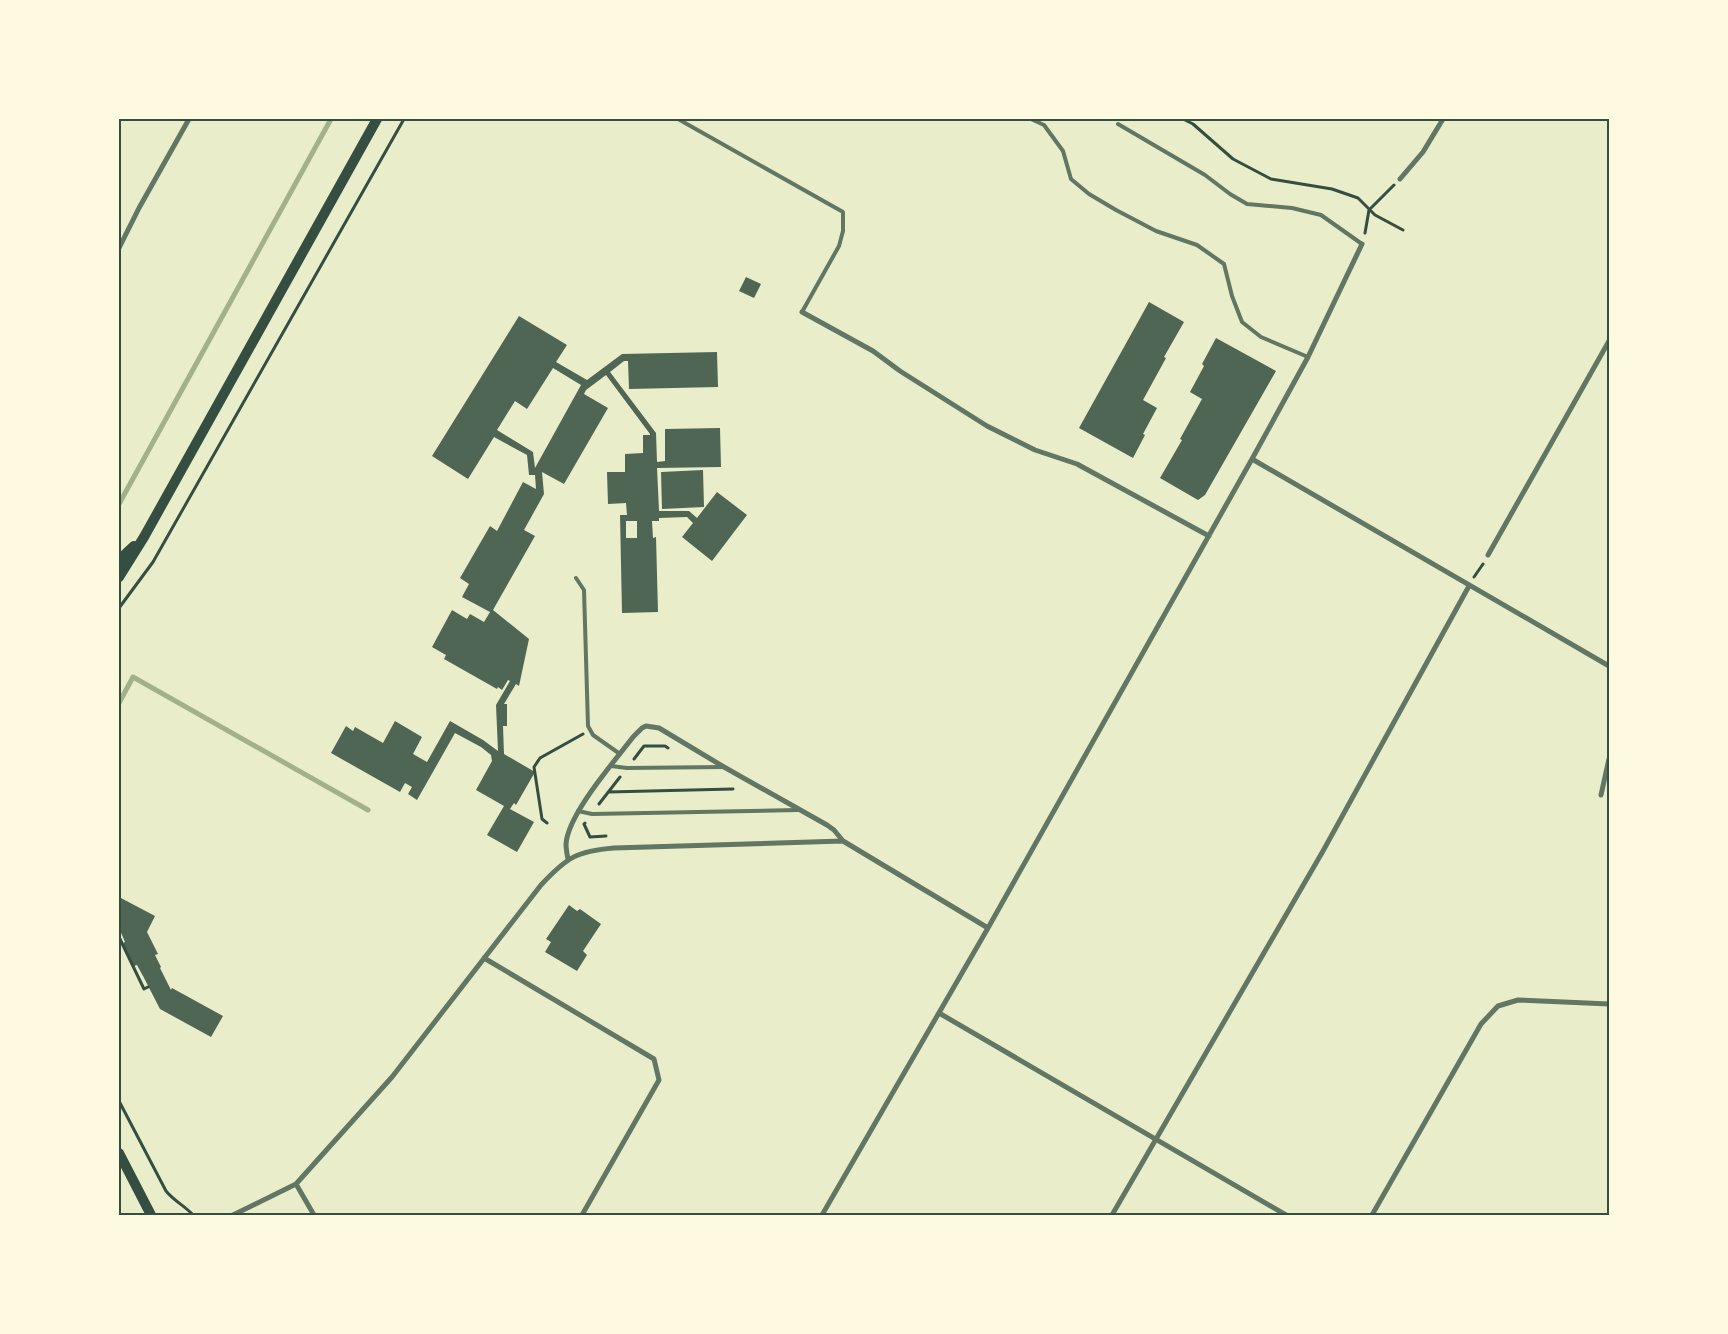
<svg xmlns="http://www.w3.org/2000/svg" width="1728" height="1334" font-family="'DM Sans',sans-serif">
  <rect width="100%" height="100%" fill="#e9edc9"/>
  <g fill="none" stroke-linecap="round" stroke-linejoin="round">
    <path stroke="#a3b18a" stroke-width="5" d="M 119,504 L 331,119
      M 119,703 L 133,677 L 368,810"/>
  </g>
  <path fill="#4f6655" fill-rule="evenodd" d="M 746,277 L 761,284 L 754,298 L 739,291 Z
    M 1149,302 L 1184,322 L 1164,357 L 1166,358 L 1143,400 L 1157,408 L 1143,434 L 1145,435 L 1133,458 L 1079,428 Z
    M 519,316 L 567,345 L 556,362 L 587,380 L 622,354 L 717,352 L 718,387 L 629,389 L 628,361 L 624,361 L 610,372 L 656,433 L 657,462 L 665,461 L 665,429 L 720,428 L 721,467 L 657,468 L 659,511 L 689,511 L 697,518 L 717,492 L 747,515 L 712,561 L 682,537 L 693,523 L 687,517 L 659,518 L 659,521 L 652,521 L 653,538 L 656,537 L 658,612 L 622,613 L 620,515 L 627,515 L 626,503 L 608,504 L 607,472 L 625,472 L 625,454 L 643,453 L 643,435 L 650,435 L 650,434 L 606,375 L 586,390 L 584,394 L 608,408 L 564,484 L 542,472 L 544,494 L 524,530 L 535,536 L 493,610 L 529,639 L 519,686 L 516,684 L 504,704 L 507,704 L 507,726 L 503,726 L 504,754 L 535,772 L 516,805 L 514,803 L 510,809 L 534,822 L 517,852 L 487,835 L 504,806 L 476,790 L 492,761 L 491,755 L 481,747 L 455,733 L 417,800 L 408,794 L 412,787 L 405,783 L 400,792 L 331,753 L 346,726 L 353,731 L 355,727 L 383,743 L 395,721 L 422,737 L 413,754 L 427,762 L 450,721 L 483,740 L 498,751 L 496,705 L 510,681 L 508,680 L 502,690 L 498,687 L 497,689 L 444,659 L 446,655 L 432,647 L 452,610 L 467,619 L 470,614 L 484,622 L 490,612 L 462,597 L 469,584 L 460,578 L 490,526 L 497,531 L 523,482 L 536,489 L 535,475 L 529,475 L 527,455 L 494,437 L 468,479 L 432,456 ZM 553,368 L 581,385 L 535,468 L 533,452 L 497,430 L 515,401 L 527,409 ZM 626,521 L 637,521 L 637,538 L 626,538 Z
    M 1216,338 L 1276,371 L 1205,495 L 1198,500 L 1160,478 L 1182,440 L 1180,439 L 1202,399 L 1190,392 L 1204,366 L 1202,364 Z
    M 703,470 L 704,507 L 662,509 L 661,472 Z
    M 119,897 L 155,916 L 147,932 L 158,954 L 155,955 L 161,967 L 160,968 L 171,990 L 172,988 L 223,1016 L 211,1037 L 160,1009 L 143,976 L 137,965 L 134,966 L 123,943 L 125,942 L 119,928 Z
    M 569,905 L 577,911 L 580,909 L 601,924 L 583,951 L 587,955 L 577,971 L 545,952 L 551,942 L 546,939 Z"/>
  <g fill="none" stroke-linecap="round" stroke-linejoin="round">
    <path stroke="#344e41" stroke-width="3" d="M 1183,119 L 1193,124 L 1233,159 L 1271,179 L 1332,189 L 1358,198 L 1375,215 L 1403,230
      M 1365,233 L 1369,210 L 1394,185
      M 1474,577 L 1483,564
      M 119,608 L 153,562 L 404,119
      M 634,759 L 644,746 L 665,746 L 668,748
      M 608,792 L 733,789
      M 599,804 L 620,777
      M 547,823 L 542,819 L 534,767 L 540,758 L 583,734
      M 585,823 L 584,824 L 590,837 L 606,836
      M 119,937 L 144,989 L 148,987
      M 119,1101 L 166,1191 C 174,1201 185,1206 193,1215"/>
    <path stroke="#617663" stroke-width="4" d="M 678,119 L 843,212 L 843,231 L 839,246 L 802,312
      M 1031,119 L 1044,125 L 1063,151 L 1071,179 L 1089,194 L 1116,210 L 1156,231 L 1197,245 L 1224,264 L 1232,296 L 1242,322 L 1261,337 L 1308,357
      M 1118,124 L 1205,175 L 1230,194 L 1247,204 L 1292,208 L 1321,215 L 1362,244
      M 576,578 L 584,590 L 588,726 L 593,735 L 620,754
      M 611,766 L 627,768 L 724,767
      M 578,811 L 592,814 L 798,810"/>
    <path stroke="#617663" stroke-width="5" d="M 1400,179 L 1423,152 L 1443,119
      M 119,248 L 139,208 L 189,119
      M 802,312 L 873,351 L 900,371 L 987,426 L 1035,450 L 1077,464 L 1209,536
      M 1252,459 L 1609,666
      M 1488,555 L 1609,341
      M 1601,795 L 1609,759
      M 568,859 C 567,854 566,849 566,844 C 568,814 614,762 633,737 L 642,728 L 646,726 L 659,728 L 724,767 L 827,825 L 834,830 L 843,841
      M 484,958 L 654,1059 L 659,1080 L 582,1215
      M 939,1013 L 1286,1215
      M 296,1184 L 314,1215
      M 233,1215 L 296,1184 L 392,1077 L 541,885 C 567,857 577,851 614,848 L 843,841 L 988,928
      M 822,1215 L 988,928 L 1252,459 L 1308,357 L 1362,244
      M 1112,1215 L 1323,851 L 1469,586
      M 1372,1215 L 1481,1024 L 1498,1006 L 1518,1000 L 1609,1004"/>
    <path stroke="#344e41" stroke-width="10" d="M 119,560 L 134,546
      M 119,577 L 144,537 L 377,119
      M 119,1153 L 151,1215"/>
  </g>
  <rect width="1728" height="1334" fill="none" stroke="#fefae0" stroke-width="240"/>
  <rect x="120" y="120" width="1488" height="1094" fill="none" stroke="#344e41" stroke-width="2"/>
</svg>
